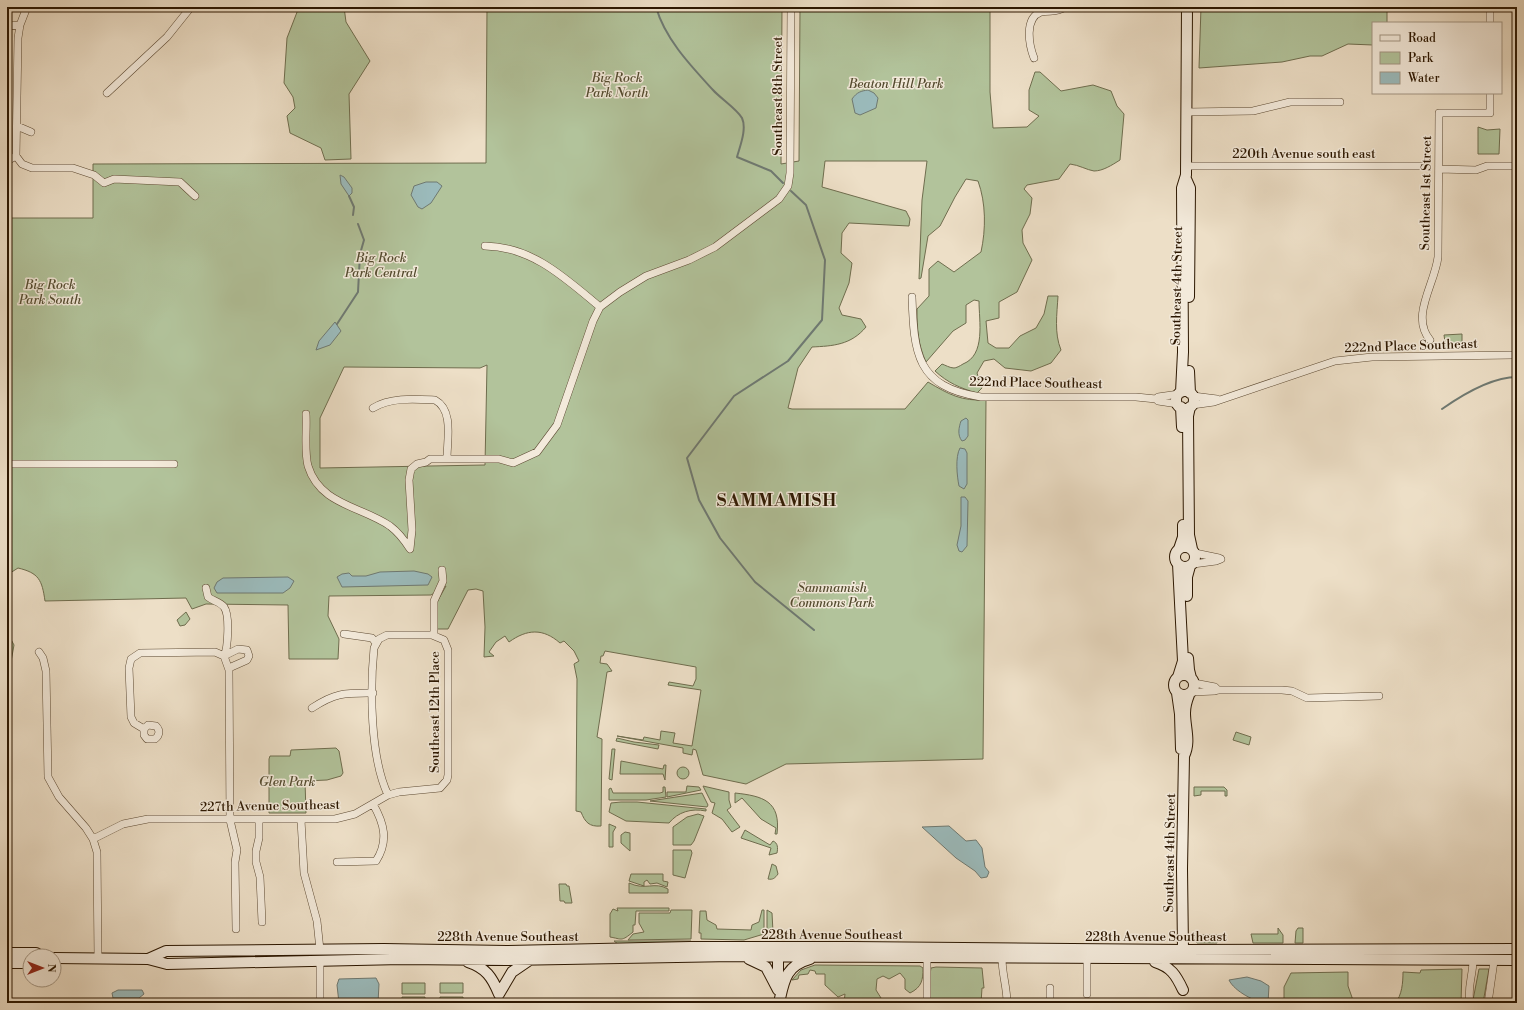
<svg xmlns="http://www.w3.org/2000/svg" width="1524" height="1010" font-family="'Libre Bodoni',serif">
  <rect width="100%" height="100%" fill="#eddfc7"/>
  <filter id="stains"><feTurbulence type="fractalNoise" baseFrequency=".005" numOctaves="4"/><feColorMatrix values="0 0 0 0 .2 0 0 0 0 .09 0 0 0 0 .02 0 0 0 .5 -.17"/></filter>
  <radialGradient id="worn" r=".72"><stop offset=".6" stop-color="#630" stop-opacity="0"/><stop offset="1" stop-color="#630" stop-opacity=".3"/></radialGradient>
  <path fill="#b2c39b" stroke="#6f6d4e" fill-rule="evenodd" d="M 299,7 L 344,7 L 346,22 L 370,61 L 349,94 L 351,159 L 325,160 L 321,148 L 290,133 L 287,116 L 295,108 L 293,97 L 284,83 L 287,38 Z
    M 487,7 L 782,7 L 781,164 L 799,161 L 800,7 L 990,7 L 990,92 L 993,128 L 1027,127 L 1039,116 L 1029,110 L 1029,90 L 1035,72 L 1040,72 L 1061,91 L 1093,85 L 1111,91 L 1117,106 L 1124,114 L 1120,160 C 1112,165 1103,171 1094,171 C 1087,170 1079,165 1070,164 L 1059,179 L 1027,185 L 1024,189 L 1032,198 L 1030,214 L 1022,230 L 1023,243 L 1032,260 L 1017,292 L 999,302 L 999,318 L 986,321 L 988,343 L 996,348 L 1009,348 L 1020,336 L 1036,328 L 1044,314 L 1048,296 L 1058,296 C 1057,314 1054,333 1061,350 L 1051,363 L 1031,371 L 1005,368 L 994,359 L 984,361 L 977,373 L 982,388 L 977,393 C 960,388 948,383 935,371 L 942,364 C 945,365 950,368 954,368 C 956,368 960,366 963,364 C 986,355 979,321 979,301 L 974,300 L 966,305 L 966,323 L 953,331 L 926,362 C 918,345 917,328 917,309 L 929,296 L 929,269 L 938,261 L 954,272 L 981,252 C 986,229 986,203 978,181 L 966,179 L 955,197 L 940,226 L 928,236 L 921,278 L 919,279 L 922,200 L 927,161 L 825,161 L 822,187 L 906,211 L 910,219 L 909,226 L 849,223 L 842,233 L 841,253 L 852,263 L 849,283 L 839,308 L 842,315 L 861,319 L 866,327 C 851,345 833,346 812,347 L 798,368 L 788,408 L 792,409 L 905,409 L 928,382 C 950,395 961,401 986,400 L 983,759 L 786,764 L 746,784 L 703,775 L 696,750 L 693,749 L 692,755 L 683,753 L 683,748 L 617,736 L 643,740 L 644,737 L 660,740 L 661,731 L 675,733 L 673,743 L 692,746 L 701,690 L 668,685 L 669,682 L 693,686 L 696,679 L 696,667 L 605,651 L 603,656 L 601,656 L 600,663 L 607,664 L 612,671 L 607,672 L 597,737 L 602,739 L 601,826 C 589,827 585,822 581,812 L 576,811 L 577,679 L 574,664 L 579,661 L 574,651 L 564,641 L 560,643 C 543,628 527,629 509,642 L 505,636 L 496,642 L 489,652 L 494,656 L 484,657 L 485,627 L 483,591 L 476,589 L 468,590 L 448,629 L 436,629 L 437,602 L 446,586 L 431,595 L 329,596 L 328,616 L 339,639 L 338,659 L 289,659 L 288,605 L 206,604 L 192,609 L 186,598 L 45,601 C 42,580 39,573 18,568 L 7,575 L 7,218 L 93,218 L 93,164 L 486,163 ZM 487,365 L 485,465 L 320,468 L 320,418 L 344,367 L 480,368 Z
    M 1201,7 L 1387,7 L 1387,23 L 1373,23 L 1373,45 L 1348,44 L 1322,56 L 1310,56 L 1282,62 L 1199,68 Z
    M 1478,127 L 1487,130 L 1500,129 L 1499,154 L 1478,154 Z
    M 1462,334 L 1462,348 L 1441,348 L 1445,342 L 1444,335 Z
    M 186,612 L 190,619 L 185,625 L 180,626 L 177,620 Z
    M 7,632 L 14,645 L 7,684 Z
    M 1236,732 L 1251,737 L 1249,745 L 1233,740 Z
    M 617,738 L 634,742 L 659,745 L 658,749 L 616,741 Z
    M 336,748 L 339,751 L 343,773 L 341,776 L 327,780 L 305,781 L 306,813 L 269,813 L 269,759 L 270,756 L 290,756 L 291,750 Z
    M 612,749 L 615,749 L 612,780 L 609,779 Z
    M 621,761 L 663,769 L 664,765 L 666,765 L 665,780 L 663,774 L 620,774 Z
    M677 773a6 6 0 1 1 12 0a6 6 0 1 1-12 0Z
    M 687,786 L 699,787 L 701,790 L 667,797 L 667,792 L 686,792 Z
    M 703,786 L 729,792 L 729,800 L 731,807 L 727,810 L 740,827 L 732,832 L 722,819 L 712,813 L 715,803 L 711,802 Z
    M 663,787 L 665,787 L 666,797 L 646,800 L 609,800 L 609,789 L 611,788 L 613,793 L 660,793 L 663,792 Z
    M 1194,787 L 1224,787 L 1227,790 L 1227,796 L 1225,796 L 1225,791 L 1201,791 L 1201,795 L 1194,796 Z
    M 702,793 L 708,805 L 707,807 L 650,801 Z
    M 735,793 C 763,796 781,801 777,834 L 775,834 L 776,828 L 761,819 L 742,798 L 735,803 Z
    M 621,802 L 637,802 L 706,809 L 706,811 C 691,808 678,812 669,823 L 626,821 L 609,812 L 611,803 Z
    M 698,814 L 704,816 L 694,841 L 691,845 L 673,845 L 673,827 L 687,817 Z
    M 609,824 L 616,827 L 613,832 L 613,847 L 609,847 Z
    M 745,830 L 770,845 L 773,841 C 778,843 778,848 777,853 L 769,855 L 771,848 L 741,838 Z
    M 625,832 L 630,833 L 630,851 L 621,843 L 621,835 Z
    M 673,850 L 691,850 L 692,853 L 685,878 L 673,875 Z
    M 772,864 L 776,866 L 778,874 C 775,878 773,880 768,879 Z
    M 631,874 L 663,874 L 663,881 L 668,882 L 667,887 L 657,883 L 650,884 L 647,880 L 644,882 L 644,886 L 629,881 Z
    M 629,883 C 646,891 654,881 668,889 L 668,893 L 629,893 Z
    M 559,884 L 566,884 L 567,886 L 569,886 L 572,903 L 565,903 L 564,901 L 560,901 Z
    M 617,908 L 669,908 L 669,911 L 636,911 L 635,925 L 633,925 L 633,932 C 621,942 622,939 610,937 L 610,914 L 613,909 L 618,911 Z
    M 671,910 L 692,910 L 691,939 L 628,940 L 633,934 L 644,932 L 639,923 L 639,913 L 670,913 Z
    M 762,910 L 764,910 L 764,934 L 744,940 L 701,939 L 701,933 L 699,933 L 700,911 L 706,911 L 707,920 L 716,925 L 717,929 L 751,930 L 752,925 L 759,922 Z
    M 767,910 L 772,913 L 773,932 L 767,932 Z
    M 1278,928 L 1283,935 L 1283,943 L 1253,943 L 1251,934 L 1278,934 Z
    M 1298,928 L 1303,928 L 1303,943 L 1295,943 L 1296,931 Z
    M 1195,934 L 1198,935 L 1219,935 L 1219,940 L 1217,940 L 1217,943 L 1197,943 L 1193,938 Z
    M 614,941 L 691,941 L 691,943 L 618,944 Z
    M 815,965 L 920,966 L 923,968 C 923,980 922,987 910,993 L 905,989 L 905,979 L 900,973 L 889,979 L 883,976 L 877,979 L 876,990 L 881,998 L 882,1003 L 844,1003 L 845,994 L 838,997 L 825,985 L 825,974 L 816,974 L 815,971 L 810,970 L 808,974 L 799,975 L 798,979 L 792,980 L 801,970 Z
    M 936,967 L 982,968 L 984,988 L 982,988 L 981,1003 L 930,1003 L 929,981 L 931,968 Z
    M 1462,969 L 1461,1003 L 1395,1003 C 1402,996 1403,982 1403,972 L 1420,973 L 1421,970 Z
    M 1479,969 L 1489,969 L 1483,1003 L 1477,1003 L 1473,1000 Z
    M 1348,972 L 1348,986 L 1354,1003 L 1284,1003 L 1284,987 L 1291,973 Z
    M 402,983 L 425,983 L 425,994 L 402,994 Z
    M 440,983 L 463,983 L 463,993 L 440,993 Z
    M 402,997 L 425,997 L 425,1003 L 402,1003 Z
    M 440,997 L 463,997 L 463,1003 L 440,1003 Z"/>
  <path fill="#9bbbbc" stroke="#6f7971" d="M 868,90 L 874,93 L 878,98 L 876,108 L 860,115 L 855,113 L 852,99 C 857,92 861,91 868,90 Z
    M 340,175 L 344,177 L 352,188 L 352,193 L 349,196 L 341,184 Z
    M 426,182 L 437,182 L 442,186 L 431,203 L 422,209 L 418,207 L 411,195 L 414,186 Z
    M 335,322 L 341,331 L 330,345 L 316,350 L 319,341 Z
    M 966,418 L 968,420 L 968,436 L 965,440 L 962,441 C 957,435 959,427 961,421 Z
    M 960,448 L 965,449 L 967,453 L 967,484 L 964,489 L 959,486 C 957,476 955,457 960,448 Z
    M 961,497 L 965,497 L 968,501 L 967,546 L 962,552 L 959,551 L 957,545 L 961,526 Z
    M 414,571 L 428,574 L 432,577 L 428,585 L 342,587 L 337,577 L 342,574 L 349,573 L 352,576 L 366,576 L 380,572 Z
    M 288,577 L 294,581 L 290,588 L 283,593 L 217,593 L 214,588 L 217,582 L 223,578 Z
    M 949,826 L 966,841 L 976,840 L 982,848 L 985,867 L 989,872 L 987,877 L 981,878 L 975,871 L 956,858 L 922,827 Z
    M 1247,977 L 1261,981 L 1269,986 L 1268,1003 C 1256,1003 1234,991 1229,980 Z
    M 376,978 L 379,984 L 378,1003 L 339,1003 L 337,985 L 339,979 Z
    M 118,990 L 142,990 L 144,994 L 139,998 L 113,998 L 112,993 Z"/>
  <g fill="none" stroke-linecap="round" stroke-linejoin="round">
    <path stroke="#6f7971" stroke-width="2" d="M 656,7 C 665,39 691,66 713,90 C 720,98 737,109 742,118 C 747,129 740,146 737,157 L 771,171 L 783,183
      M 791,191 L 806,205 L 825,260 L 822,320 L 788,361 L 734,396 L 687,458 L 699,500 L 720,538 L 755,582 L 814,630
      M 349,196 L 354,207 L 353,215
      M 337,324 L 358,292 L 360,254 L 364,240 L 358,224
      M 1442,409 C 1462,395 1491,377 1517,377"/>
    <g stroke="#5c4932" stroke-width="8">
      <path id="street" d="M 1490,7 L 1490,23
        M 7,26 L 20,25
        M 1034,58 C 1029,45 1024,18 1041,12 C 1050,10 1057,13 1065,7
        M 107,93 L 167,37 L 191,7
        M 1187,112 L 1253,111 L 1290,102 L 1340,102
        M 17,126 L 31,132
        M 16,156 L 18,38 L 20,25 L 27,7
        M 7,161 L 16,156 L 22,164 L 32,168 L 73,168 L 94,175 L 104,183 L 114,179 L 180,182 L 195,196
        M 1187,166 L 1421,166
        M 1439,169 L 1476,170 L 1487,166 L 1517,166
        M 485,246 C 533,247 565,278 600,307
        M 912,297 C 914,353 916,387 981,397 L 1136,397 L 1156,399 L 1158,401 L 1178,404
        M 1430,340 C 1410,316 1435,284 1438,257 L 1439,113 L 1490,113 L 1490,93
        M 1193,396 L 1217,399
        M 1156,399 L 1158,397 L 1179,394
        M 1192,405 L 1214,402 L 1335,361 L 1372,357 L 1513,355
        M 373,408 C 390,397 415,399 435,400 C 454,410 447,440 447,459
        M 306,414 C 307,430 304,450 308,466 C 320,505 361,506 390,526 C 398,532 405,541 410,549 L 412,530 L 409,480 L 411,469 L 417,464 L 426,462 L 430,459 L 499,459 L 513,463 L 537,452 L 557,425 L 593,321 L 600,307 L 620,292 L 646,276 L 689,260 L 715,247 L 779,199 L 788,186 L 790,173 L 791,7
        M 7,464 L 174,464
        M 1195,553 L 1219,558
        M 1193,564 L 1216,561 L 1221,559
        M 206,588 L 208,597 C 213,601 220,602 224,607 C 230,615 228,648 224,656
        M 344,634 L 372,638 L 376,643
        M 434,635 L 434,601 L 443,581 L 442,570
        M 39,652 L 43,658 L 46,671 L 48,777 L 59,797 L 86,828 L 93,839 L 97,852 L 98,959
        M 224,656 L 229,670 L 230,820 L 237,850 L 235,862 L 236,929
        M 224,656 L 238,649 L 247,650 L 249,656 L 247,660 L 229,668
        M 1194,683 L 1215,687 L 1218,690
        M 1192,692 L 1215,691 L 1218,690 L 1282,690 L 1292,691 L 1307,698 L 1379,696
        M 312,708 C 336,692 346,693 373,693
        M 144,729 L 148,725 L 156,726 C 160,730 160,735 155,739 L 147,739 L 144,735 L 144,729 L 134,723 L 131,717 L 129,668 L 131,659 L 140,653 L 215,652 L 224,656
        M 259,819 L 259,838 L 256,851 L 256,862 L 260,877 L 262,922
        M 301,820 L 304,873 L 317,921 L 320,950
        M 93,839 L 123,824 L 148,819 L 335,819 L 355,814 L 388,795 L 399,792 L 440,788 L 447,780 L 448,775 L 448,650 L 444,640 L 432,635 L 387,635 L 379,639 L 374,648 C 370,689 370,757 388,795
        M 337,862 L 376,861 C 389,841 384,823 373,804
        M 927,958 L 927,1003
        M 1002,958 C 1002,974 1007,987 1007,1003
        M 1087,959 L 1087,994
        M 320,1003 L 320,961
        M 1050,1003 L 1050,988
        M 1470,1003 C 1467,988 1473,975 1473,960
        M 1488,1003 L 1494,961"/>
    </g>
    <g stroke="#2c1701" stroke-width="12">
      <path id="secondary" d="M 1186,179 L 1190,188 L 1189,297
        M 1189,371 L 1190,393
        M1176 400a9 9 0 1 1 18 0a9 9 0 1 1-18 0Z
        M 1181,392 L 1183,352 L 1182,188 L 1186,175 L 1187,7
        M 1181,407 L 1182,427
        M 1190,407 L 1188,416 L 1189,535 L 1192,549
        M1175 557a10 10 0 1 1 20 0a10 10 0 1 1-20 0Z
        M 1179,549 L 1183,537 L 1183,525
        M 1178,564 L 1183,661 L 1178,677
        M 1187,596 L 1187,577 L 1190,566
        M 1188,658 L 1189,670 L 1191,678
        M1174 685a10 10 0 1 1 20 0a10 10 0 1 1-20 0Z
        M 1177,693 L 1180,714 L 1181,749
        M 1183,950 L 1182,869 L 1184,756 C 1191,742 1185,728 1185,713 C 1185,707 1187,700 1189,695
        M 778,951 L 778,987
        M 7,953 L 36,953 L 41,956
        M 54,958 L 148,959 L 167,964 L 402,959 L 507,960 L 733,956 L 1517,960
        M 148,959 L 166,951 L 384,949 L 507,951 L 690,947 L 851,947 L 1183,950 L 1517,949
        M 749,959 L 766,967 L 778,990
        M 468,962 C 486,968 492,977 499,994
        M 1155,962 C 1171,967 1176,975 1183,990
        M 7,963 L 30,963
        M 499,994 L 512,972 L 531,959
        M 779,1003 C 784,981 785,966 810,959"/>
    </g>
    <use href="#street" stroke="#f3eadb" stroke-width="7"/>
    <use href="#secondary" stroke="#f3eadb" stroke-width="10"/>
  </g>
  <g text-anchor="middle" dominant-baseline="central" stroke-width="3" stroke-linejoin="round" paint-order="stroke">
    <g font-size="13" font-style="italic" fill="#544b2f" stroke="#f3eadb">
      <text x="617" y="78">Big Rock<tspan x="617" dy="15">Park North</tspan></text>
      <text x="896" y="84">Beaton Hill Park</text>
      <text x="381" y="258">Big Rock<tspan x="381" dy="15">Park Central</tspan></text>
      <text x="50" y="285">Big Rock<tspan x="50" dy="15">Park South</tspan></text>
      <text x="832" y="588">Sammamish<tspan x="832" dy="15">Commons Park</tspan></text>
      <text x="287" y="782">Glen Park</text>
    </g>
    <g font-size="13" fill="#2c1701" stroke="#f3eadb">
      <text transform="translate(778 96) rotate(-90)">Southeast 8th Street</text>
      <text x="1304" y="154">220th Avenue south east</text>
      <text transform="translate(1426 193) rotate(-89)">Southeast 1st Street</text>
      <text transform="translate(1177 286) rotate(-89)">Southeast 4th Street</text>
      <text transform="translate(1411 346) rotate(-2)">222nd Place Southeast</text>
      <text transform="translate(1036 383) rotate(1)">222nd Place Southeast</text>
      <text transform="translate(435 712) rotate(-90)">Southeast 12th Place</text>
      <text transform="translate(270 806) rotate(-1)">227th Avenue Southeast</text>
      <text transform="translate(1170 853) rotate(-89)">Southeast 4th Street</text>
      <text x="832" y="935">228th Avenue Southeast</text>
      <text x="508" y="937">228th Avenue Southeast</text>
      <text x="1156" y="937">228th Avenue Southeast</text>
    </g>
    <g font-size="17" font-weight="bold" letter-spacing="1" fill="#2c1701" stroke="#f3eadb">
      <text x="777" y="501">SAMMAMISH</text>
    </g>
  </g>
  <rect width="1524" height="1010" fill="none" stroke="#eddfc7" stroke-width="24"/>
  <rect x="8" y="8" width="1508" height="994" fill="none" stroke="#2c1701" stroke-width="2"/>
  <rect x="12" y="12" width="1500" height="986" fill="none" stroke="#2c1701"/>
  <rect x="1372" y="22" width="130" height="72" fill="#f3eadb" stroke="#a39684"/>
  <rect x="1380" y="35" width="20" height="6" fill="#f3eadb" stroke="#a39684"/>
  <text x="1408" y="42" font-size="12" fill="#2c1701">Road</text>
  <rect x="1380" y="52" width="20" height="12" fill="#b2c39b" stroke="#a39684"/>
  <text x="1408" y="62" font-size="12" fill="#2c1701">Park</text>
  <rect x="1380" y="72" width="20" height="12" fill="#9bbbbc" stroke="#a39684"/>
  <text x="1408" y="82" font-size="12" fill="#2c1701">Water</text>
  <g transform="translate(42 968) rotate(90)"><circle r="19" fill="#f3eadb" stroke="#a39684"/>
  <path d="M0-3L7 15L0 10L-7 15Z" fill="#8f2418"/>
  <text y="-6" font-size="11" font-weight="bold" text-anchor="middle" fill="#2c1701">N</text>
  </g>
  <rect width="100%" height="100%" filter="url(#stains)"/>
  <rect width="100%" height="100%" fill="url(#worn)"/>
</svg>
